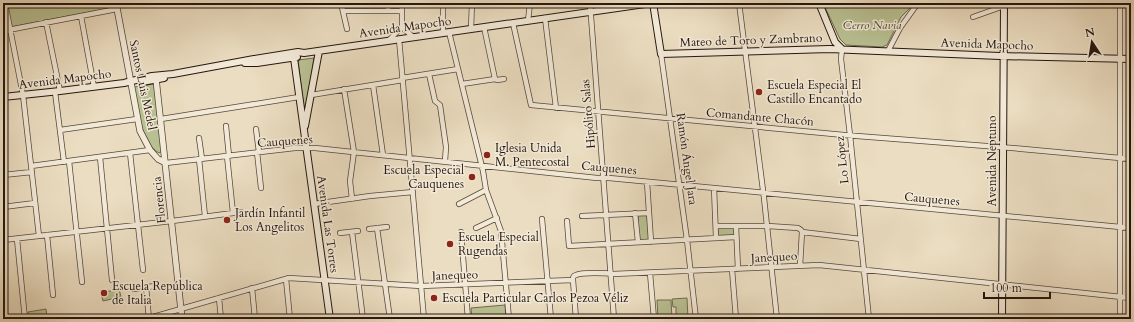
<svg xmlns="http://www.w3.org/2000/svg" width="1134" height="322" font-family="Cardo,serif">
  <rect width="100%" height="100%" fill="#ebddc1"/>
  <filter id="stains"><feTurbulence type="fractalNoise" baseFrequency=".005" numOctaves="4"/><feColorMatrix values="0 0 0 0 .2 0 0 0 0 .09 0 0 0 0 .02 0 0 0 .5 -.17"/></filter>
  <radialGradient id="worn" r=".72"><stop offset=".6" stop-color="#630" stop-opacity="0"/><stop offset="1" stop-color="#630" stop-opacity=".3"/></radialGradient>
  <path fill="#b8c092" stroke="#6e6b50" d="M 7,3 L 110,3 L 111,8 L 11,27 Z
    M 823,3 L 915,3 L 901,17 L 887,45 L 882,47 L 846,45 L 840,39 Z
    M 314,58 L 305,117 L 298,60 Z
    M 154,84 L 162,151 L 159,153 C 140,142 138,107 134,87 Z
    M 638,215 L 647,215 L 649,239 L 639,240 Z
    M 718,227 L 735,227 L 735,236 L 718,237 Z
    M 119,289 L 121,297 L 103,301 L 101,293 Z
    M 687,298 L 688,319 L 676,319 L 676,307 L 673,307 L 672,299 Z
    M 657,300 L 671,300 L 672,319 L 658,319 Z
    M 505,305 L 506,319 L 472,319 L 471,308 Z
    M 46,309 L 47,317 L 29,319 L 28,312 Z"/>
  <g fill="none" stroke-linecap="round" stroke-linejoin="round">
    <g stroke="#56483c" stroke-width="6">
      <path id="minor" d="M 5,3 L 23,95 L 39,236
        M 341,3 L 347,29
        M 388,3 L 388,11
        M 402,3 L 402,27 L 413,37
        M 590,3 L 614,319
        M 739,3 L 764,198 L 777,319
        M 343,11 L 402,11
        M 81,16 L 94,87
        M 973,17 L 1004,6
        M 545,18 L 556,108
        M 528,21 L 530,3
        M 46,22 L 60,91
        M 513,23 L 531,105 L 844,135 L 1012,148 L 1131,159
        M 484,27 L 495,79
        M 471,29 L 472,3
        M 3,31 L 117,9
        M 449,32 L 483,171 L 486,190 L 501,231 L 509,319
        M 443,33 L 443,3
        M 399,39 L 424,319
        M 388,41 L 402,27
        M 842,49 L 841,59 L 850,135 L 869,319
        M 888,51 L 900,28 L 918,3
        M 661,54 L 687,240 L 696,319
        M 429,74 L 435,101 L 440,105 L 446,147 L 445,161
        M 402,78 L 458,69
        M 462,84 L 495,79 L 497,80 L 504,79
        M 373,85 L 383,155
        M 344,89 L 354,152 L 350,181 L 352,199
        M 55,92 L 64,162
        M 311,95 L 403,80
        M 161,119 L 299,97
        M 226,126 L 229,156
        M 256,129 L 259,152
        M 60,130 L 137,119
        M 199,138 L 202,159
        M 257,152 L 261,188
        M 130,153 L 143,270
        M 227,156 L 233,213
        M 100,157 L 112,280
        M 199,159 L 205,216
        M 69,161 L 82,282
        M 166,163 L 295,148 L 315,148 L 597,178 L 609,178 L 1131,228
        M 31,166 L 150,150
        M 3,175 L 32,172
        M 647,182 L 651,242
        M 412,185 L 435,185 L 447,186
        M 714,188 L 716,238
        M 314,204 L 370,196 L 413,192
        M 459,204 L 486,190
        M 3,207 L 35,203
        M 635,213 L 638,242
        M 582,216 L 649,213
        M 542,219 L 551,319
        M 567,221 L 569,246 L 736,237
        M 716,226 L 768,226 L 798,228 L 801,230 L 802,232 L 861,239
        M 736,226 L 738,269
        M 377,228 L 390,319
        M 476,228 L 497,218
        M 369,229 L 387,227
        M 352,232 L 363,319
        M 461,232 L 468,319
        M 340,233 L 358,231
        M 47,235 L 53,295
        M 17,239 L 25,319
        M 3,240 L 172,221 L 241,212
        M 800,266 L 802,232
        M 732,269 L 736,319
        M 650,273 L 654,319
        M 286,279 L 290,319
        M 573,280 C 573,277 573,276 576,275 C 582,272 606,273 613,274 L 819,265 L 1131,298
        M 573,280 L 576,319
        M 146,287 L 149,319
        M 252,288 L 255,319
        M 134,289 L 155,286
        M 219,298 L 221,319
        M 146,319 L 289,278 L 421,286 L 573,280
        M 1120,319 L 1120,3"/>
    </g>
    <g stroke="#56483c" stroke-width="7">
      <path id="tertiary" d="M 116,3 L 140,131 L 150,150 L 158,159 L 166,163
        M 156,79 L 182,319"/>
    </g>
    <g stroke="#24160f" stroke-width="8">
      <path id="secondary" d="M 653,3 L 661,54 L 829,49 L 1000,56 L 1131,59
        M 819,3 L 835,42 L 842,49
        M 294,58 L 330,319
        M 245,63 L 257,63 L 297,57
        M 142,82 L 164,78
        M 3,97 L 60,91 L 124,83 L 152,76 L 173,74 L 254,59 L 298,52 L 304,53 L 652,3
        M 305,126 L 319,51
        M 1002,319 L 1004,3"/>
    </g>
    <use href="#minor" stroke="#f2e9d7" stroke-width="4.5"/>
    <use href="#tertiary" stroke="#f2e9d7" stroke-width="5.5"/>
    <use href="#secondary" stroke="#f2e9d7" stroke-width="6"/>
  </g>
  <g fill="#8f2418" stroke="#f2e9d7" stroke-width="1.5">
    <circle cx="759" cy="92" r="4"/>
    <circle cx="487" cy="155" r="4"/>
    <circle cx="472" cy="177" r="4"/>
    <circle cx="227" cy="220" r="4"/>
    <circle cx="450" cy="244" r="4"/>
    <circle cx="104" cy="293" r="4"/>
    <circle cx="434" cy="298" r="4"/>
  </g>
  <g text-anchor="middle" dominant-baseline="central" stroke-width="3" stroke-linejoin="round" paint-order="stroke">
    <g font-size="12" font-style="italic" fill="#504936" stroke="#f2e9d7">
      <text x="872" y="25">Cerro Navia</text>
    </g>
    <g font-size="12" fill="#24160f" stroke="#f2e9d7">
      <text transform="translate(405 27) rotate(-8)">Avenida Mapocho</text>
      <text transform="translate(751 40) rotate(-2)">Mateo de Toro y Zambrano</text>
      <text transform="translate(987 44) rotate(2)">Avenida Mapocho</text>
      <text transform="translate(65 79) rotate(-7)">Avenida Mapocho</text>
      <text transform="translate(143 85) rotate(78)">Santos Luis Medel</text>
      <text transform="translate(588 114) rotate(-95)">Hipólito Salas</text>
      <text transform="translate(760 117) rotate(5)">Comandante Chacón</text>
      <text transform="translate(285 141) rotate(-4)">Cauquenes</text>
      <text transform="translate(687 159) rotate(82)">Ramón Ángel Jara</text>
      <text transform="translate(842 160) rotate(-96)">Lo López</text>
      <text transform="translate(992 161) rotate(-90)">Avenida Neptuno</text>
      <text transform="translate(609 168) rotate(5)">Cauquenes</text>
      <text transform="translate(932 199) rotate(5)">Cauquenes</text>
      <text transform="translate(159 200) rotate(-96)">Florencia</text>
      <text transform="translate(328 224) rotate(82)">Avenida Las Torres</text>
      <text transform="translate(774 257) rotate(-3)">Janequeo</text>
      <text transform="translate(455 275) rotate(-2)">Janequeo</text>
    </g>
    <g font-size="12" fill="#24160f" stroke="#f2e9d7" text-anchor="start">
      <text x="767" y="85">Escuela Especial El<tspan x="767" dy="14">Castillo Encantado</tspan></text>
      <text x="495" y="148">Iglesia Unida<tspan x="495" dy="14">M. Pentecostal</tspan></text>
      <text x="464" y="170" text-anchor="end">Escuela Especial<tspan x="464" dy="14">Cauquenes</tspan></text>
      <text x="235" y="213">Jardín Infantil<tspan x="235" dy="14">Los Angelitos</tspan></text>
      <text x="458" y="237">Escuela Especial<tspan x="458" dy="14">Rugendas</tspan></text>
      <text x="112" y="286">Escuela República<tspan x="112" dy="14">de Italia</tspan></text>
      <text x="442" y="298">Escuela Particular Carlos Pezoa Véliz</text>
    </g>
  </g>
  <rect width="1134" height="322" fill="none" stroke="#ebddc1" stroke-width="16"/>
  <rect x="4" y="4" width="1126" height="314" fill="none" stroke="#24160f" stroke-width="2"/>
  <rect x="8" y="8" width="1118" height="306" fill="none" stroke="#24160f"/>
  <g transform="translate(1092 42) rotate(348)" stroke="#f2e9d7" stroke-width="3" paint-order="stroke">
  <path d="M0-3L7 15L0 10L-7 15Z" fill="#24160f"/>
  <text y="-6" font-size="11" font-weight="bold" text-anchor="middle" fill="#24160f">N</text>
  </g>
  <path d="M984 292v6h66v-6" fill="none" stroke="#24160f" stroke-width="2"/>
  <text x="990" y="292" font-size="12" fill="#24160f" stroke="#f2e9d7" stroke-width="3" paint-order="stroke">100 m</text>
  <rect width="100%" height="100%" filter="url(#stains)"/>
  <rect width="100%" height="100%" fill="url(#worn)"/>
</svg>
